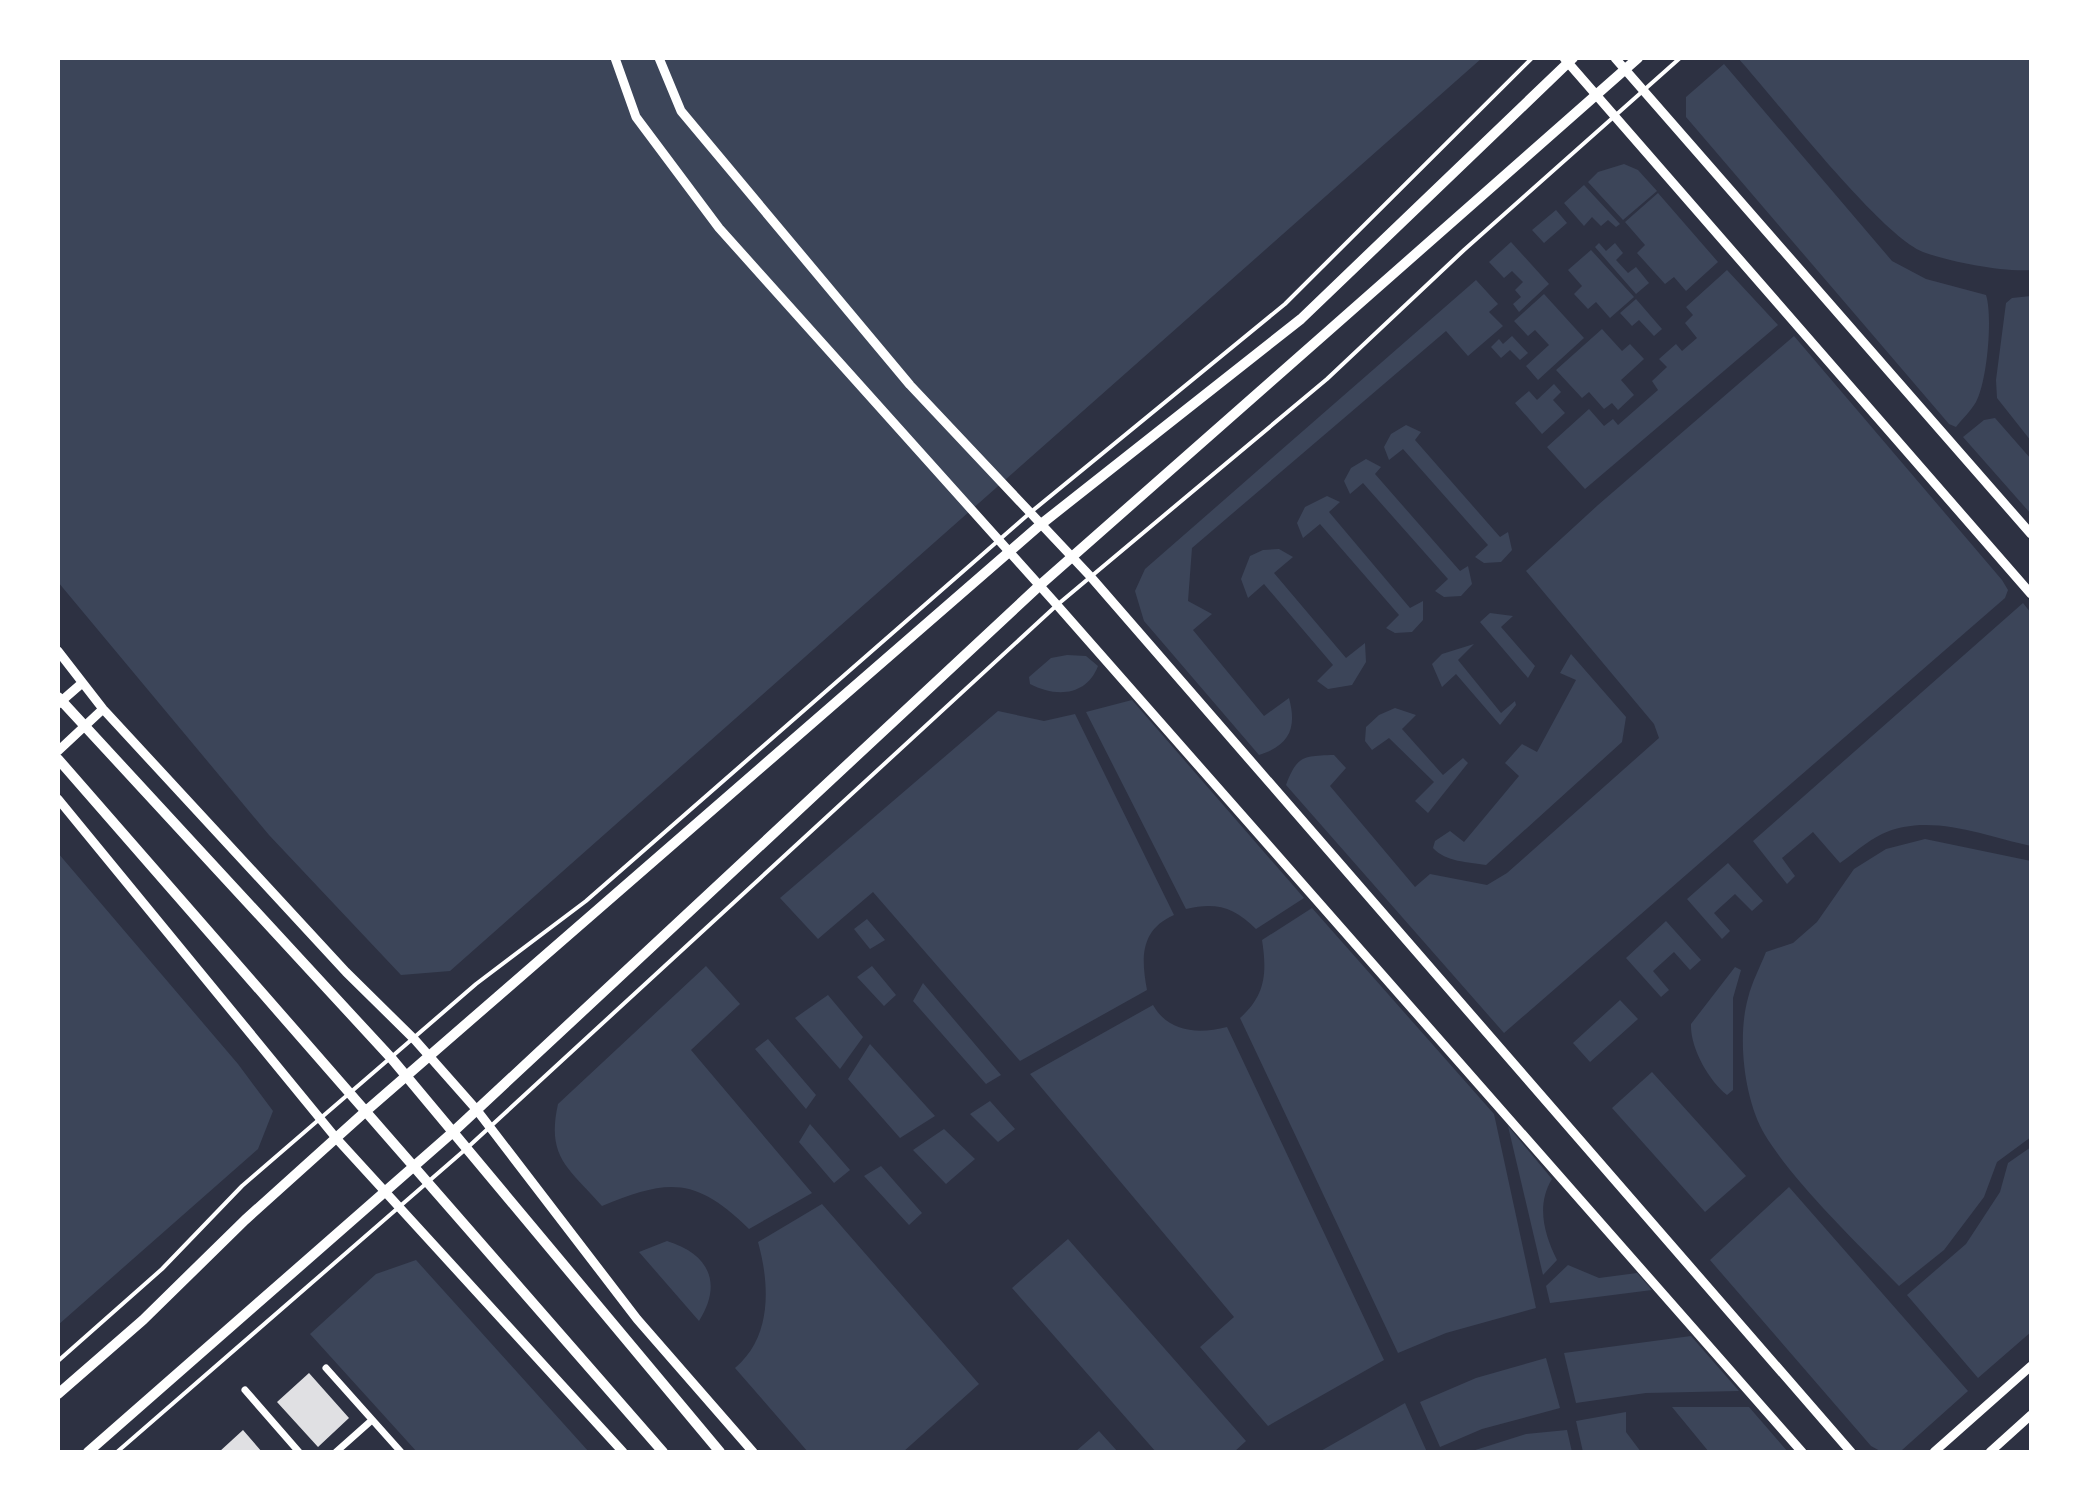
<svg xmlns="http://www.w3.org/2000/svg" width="2089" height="1510" font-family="Raleway,sans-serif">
  <rect width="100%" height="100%" fill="#2d3142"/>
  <path fill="#3c4559" d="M 58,58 L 1482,58 L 450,971 L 401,975 L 269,835 L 58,582 Z
    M 1738,58 L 2031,58 L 2031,270 C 2002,272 1950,262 1923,252 C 1881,236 1774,98 1738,58 Z
    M 1724,64 L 1892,261 L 1926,279 L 1986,295 C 1993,317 1987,382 1976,402 C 1971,411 1962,419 1956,427 L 1949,424 L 1686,117 L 1686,97 Z
    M 1624,164 L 1638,170 L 1657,191 L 1623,220 L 1588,182 L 1598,172 Z
    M 1584,185 L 1620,224 L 1616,227 L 1608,220 L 1601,226 L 1592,217 L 1584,226 L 1564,203 Z
    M 1658,193 L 1718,262 L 1686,291 L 1674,277 L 1665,284 L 1637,253 L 1645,245 L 1625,222 Z
    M 1556,210 L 1567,223 L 1544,243 L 1532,230 Z
    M 1511,242 L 1549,284 L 1519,312 L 1513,304 L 1521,297 L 1515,290 L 1523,282 L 1512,271 L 1504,278 L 1489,262 Z
    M 1599,243 L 1606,251 L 1615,243 L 1623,253 L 1616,260 L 1628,273 L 1636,267 L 1649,283 L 1636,294 L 1595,247 Z
    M 1591,250 L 1634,297 L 1610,318 L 1596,302 L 1588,309 L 1574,294 L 1582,286 L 1568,270 Z
    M 1727,270 L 1778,325 L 1585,489 L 1547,447 L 1589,409 L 1604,426 L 1613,419 L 1618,425 L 1658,390 L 1652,381 L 1667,367 L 1659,359 L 1676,344 L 1682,351 L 1697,338 L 1685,323 L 1693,315 L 1686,307 Z
    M 1476,280 L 1498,304 L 1489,312 L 1503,326 L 1468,356 L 1446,331 L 1192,548 L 1188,601 L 1212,614 L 1193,630 L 1264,716 L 1289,698 C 1297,728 1290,745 1259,755 L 1144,621 L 1135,591 L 1145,569 Z
    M 1544,294 L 1584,338 L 1538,380 L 1526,366 L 1549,345 L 1535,330 L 1528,336 L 1514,321 Z
    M 2031,296 L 2031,441 L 1997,398 L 1996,380 L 2006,303 L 2012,298 Z
    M 1636,299 L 1662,329 L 1654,336 L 1639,320 L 1632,326 L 1620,313 Z
    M 1602,329 L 1622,351 L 1630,344 L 1644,359 L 1621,380 L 1634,395 L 1618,410 L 1612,403 L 1604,409 L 1589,392 L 1582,398 L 1556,370 Z
    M 1512,336 L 1528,353 L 1520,360 L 1510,350 L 1501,358 L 1491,347 L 1499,339 L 1503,344 Z
    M 1794,336 L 2002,580 L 2008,590 L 2005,598 L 1504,1033 L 1286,785 C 1297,755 1304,756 1334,755 L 1346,768 L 1330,786 L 1415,887 L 1430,874 L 1487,885 L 1507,873 L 1659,738 L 1654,724 L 1526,571 L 1598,505 Z
    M 1554,384 L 1561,392 L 1553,400 L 1565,413 L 1542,434 L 1515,403 L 1529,391 L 1537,400 Z
    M 1995,418 L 2031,459 L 2031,514 L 1963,437 L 1984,420 Z
    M 1406,425 L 1421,432 L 1415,440 L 1500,537 L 1508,532 L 1512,550 L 1501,562 L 1484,563 L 1475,557 L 1488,545 L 1403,449 L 1389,460 L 1384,447 L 1391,434 Z
    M 1366,459 L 1381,467 L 1375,474 L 1460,571 L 1468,566 L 1472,584 L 1461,596 L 1444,597 L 1435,591 L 1448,579 L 1363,483 L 1350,494 L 1344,481 L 1351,468 Z
    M 1327,496 L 1340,502 L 1329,512 L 1410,608 L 1423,601 L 1423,620 L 1412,632 L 1395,633 L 1386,628 L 1399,615 L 1320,524 L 1303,538 L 1297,523 L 1305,507 Z
    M 1279,549 L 1293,557 L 1274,573 L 1346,658 L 1365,643 L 1366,662 L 1352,685 L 1328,689 L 1317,681 L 1333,665 L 1264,584 L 1248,598 L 1241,579 L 1250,556 L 1263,550 Z
    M 2023,603 L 2031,613 L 2031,846 C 1984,836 1929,812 1882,834 C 1867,841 1853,854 1840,863 L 1813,832 L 1782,858 L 1795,876 L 1787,884 L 1753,841 Z
    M 1490,613 L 1513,616 L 1501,627 L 1535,666 L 1528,678 L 1480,622 Z
    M 1474,644 L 1458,660 L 1501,713 L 1515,701 L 1516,705 L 1500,725 L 1456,674 L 1442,687 L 1432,664 L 1442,654 Z
    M 1571,654 L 1626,717 L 1622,742 L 1486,865 C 1468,862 1446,862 1433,848 L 1435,841 L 1450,831 L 1464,842 L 1519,776 L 1505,763 L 1522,744 L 1537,752 L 1576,680 L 1560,673 Z
    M 1067,655 L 1086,656 L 1098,666 C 1086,697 1055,697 1030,684 L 1029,677 L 1051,658 Z
    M 1132,700 L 1304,898 L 1256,929 C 1234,907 1216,902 1186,909 L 1086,712 Z
    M 1395,708 L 1416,715 L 1402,729 L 1443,775 L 1463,758 L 1468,763 L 1428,813 L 1415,801 L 1434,782 L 1389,738 L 1372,750 L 1365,741 L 1366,727 L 1379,715 Z
    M 998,711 L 1044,721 L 1075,714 L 1174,915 C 1140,930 1141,958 1147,990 L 1020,1061 L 873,892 L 818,939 L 780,898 Z
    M 1925,839 L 2031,861 L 2031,1137 L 1997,1162 L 1984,1197 L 1944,1250 L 1899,1286 C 1858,1244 1795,1184 1765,1135 C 1744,1100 1737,1037 1748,998 C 1752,982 1760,967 1766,952 L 1793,943 L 1817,922 L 1854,869 L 1886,849 Z
    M 58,853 L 238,1064 L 273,1111 L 258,1149 L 58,1325 Z
    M 1728,863 L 1763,901 L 1752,911 L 1735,894 L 1714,913 L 1730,931 L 1722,939 L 1687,899 Z
    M 1312,908 L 1494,1114 L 1536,1308 L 1446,1333 L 1398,1353 L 1240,1018 C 1266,995 1267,972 1262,940 Z
    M 867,919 L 885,940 L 870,949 L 854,929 Z
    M 1666,921 L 1701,960 L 1690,970 L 1674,952 L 1653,971 L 1669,990 L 1661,997 L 1626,958 Z
    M 706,966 L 740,1004 L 691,1050 L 812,1193 L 749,1229 C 695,1176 668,1179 602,1206 C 569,1168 546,1158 558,1104 Z
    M 872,966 L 896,995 L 884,1006 L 857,977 Z
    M 1735,967 L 1741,970 L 1733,998 L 1733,1090 L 1727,1095 C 1709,1081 1690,1048 1691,1024 Z
    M 923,983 L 1001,1075 L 986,1084 L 913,1001 Z
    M 828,995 L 863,1037 L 840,1069 L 795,1018 Z
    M 1620,1000 L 1638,1019 L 1590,1062 L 1573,1043 Z
    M 1153,1005 C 1169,1033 1199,1034 1227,1027 L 1384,1360 L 1268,1426 L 1200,1347 L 1234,1317 L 1030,1074 Z
    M 768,1039 L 816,1095 L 806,1109 L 755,1049 Z
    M 870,1044 L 935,1116 L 900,1138 L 848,1079 Z
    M 1652,1072 L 1746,1176 L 1705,1212 L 1612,1108 Z
    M 990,1101 L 1015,1129 L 998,1142 L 970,1114 Z
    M 810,1124 L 850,1170 L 834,1183 L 799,1142 Z
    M 1508,1126 L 1552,1179 C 1536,1205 1544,1234 1557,1260 L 1543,1275 Z
    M 944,1129 L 975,1159 L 946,1184 L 913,1150 Z
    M 2031,1147 L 2031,1332 L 1978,1378 L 1907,1295 L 1966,1244 L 2000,1192 L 2008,1163 Z
    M 881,1166 L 922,1213 L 909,1225 L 864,1176 Z
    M 1789,1187 L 1968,1391 L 1902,1450 L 1882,1452 L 1871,1446 L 1710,1260 Z
    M 822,1204 L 979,1384 L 903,1452 L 808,1452 L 735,1368 C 772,1337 770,1285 758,1242 Z
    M 1068,1239 L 1246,1441 L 1234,1452 L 1156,1452 L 1012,1288 Z
    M 667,1241 C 709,1254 723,1283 699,1321 L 639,1252 Z
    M 416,1260 L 589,1452 L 417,1452 L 310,1334 L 376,1274 Z
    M 1568,1265 L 1599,1278 L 1637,1273 L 1652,1290 L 1550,1303 L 1546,1286 Z
    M 1691,1336 L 1739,1391 L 1646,1393 L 1576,1403 L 1564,1353 Z
    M 1546,1358 L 1560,1408 L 1482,1429 L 1440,1447 L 1420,1402 L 1476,1378 Z
    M 1405,1403 L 1427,1452 L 1319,1452 Z
    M 1672,1407 L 1749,1407 L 1788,1452 L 1709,1452 Z
    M 1626,1412 L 1626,1432 L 1641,1452 L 1583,1452 L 1576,1421 Z
    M 1567,1430 L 1572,1452 L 1469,1452 L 1526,1434 Z
    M 1099,1431 L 1118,1452 L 1075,1452 Z"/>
  <path fill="#e0e0e3" d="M 309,1373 L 349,1418 L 318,1447 L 277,1402 Z
    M 243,1430 L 262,1452 L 219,1452 Z"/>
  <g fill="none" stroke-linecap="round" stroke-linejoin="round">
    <path stroke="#fff" stroke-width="4" d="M 58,1361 L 162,1269 L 242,1186 L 476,984 L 586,901 L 1031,512 L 1285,304 L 1532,58
      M 117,1452 L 467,1148 L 1057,605 L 1327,379 L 1464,250 L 1680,58"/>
    <path stroke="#fff" stroke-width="7" d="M 326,1368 L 401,1452
      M 245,1390 L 299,1452
      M 336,1452 L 372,1420"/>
    <path stroke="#fff" stroke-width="9" d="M 615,58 L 636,117 L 719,228 L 1057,605 L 1802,1452
      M 659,58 L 681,111 L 910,385 L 1090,576 L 1851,1452
      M 1564,58 L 2031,594
      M 1615,58 L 2031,534
      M 58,651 L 103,709 L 346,972 L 415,1040 L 476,1109 L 637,1319 L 753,1452
      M 58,704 L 81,684
      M 58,751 L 103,709
      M 58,799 L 336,1138 L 623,1452
      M 1934,1452 L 2031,1366
      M 1990,1452 L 2031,1415"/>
    <path stroke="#fff" stroke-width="10" d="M 58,697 L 392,1059 L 720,1452
      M 58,759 L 663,1452
      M 58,1394 L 143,1320 L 245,1220 L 366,1111 L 1040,525 L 1301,319 L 1573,58
      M 88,1452 L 453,1132 L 1039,586 L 1638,58"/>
  </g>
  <rect width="2089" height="1510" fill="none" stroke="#ffffff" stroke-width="120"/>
</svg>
